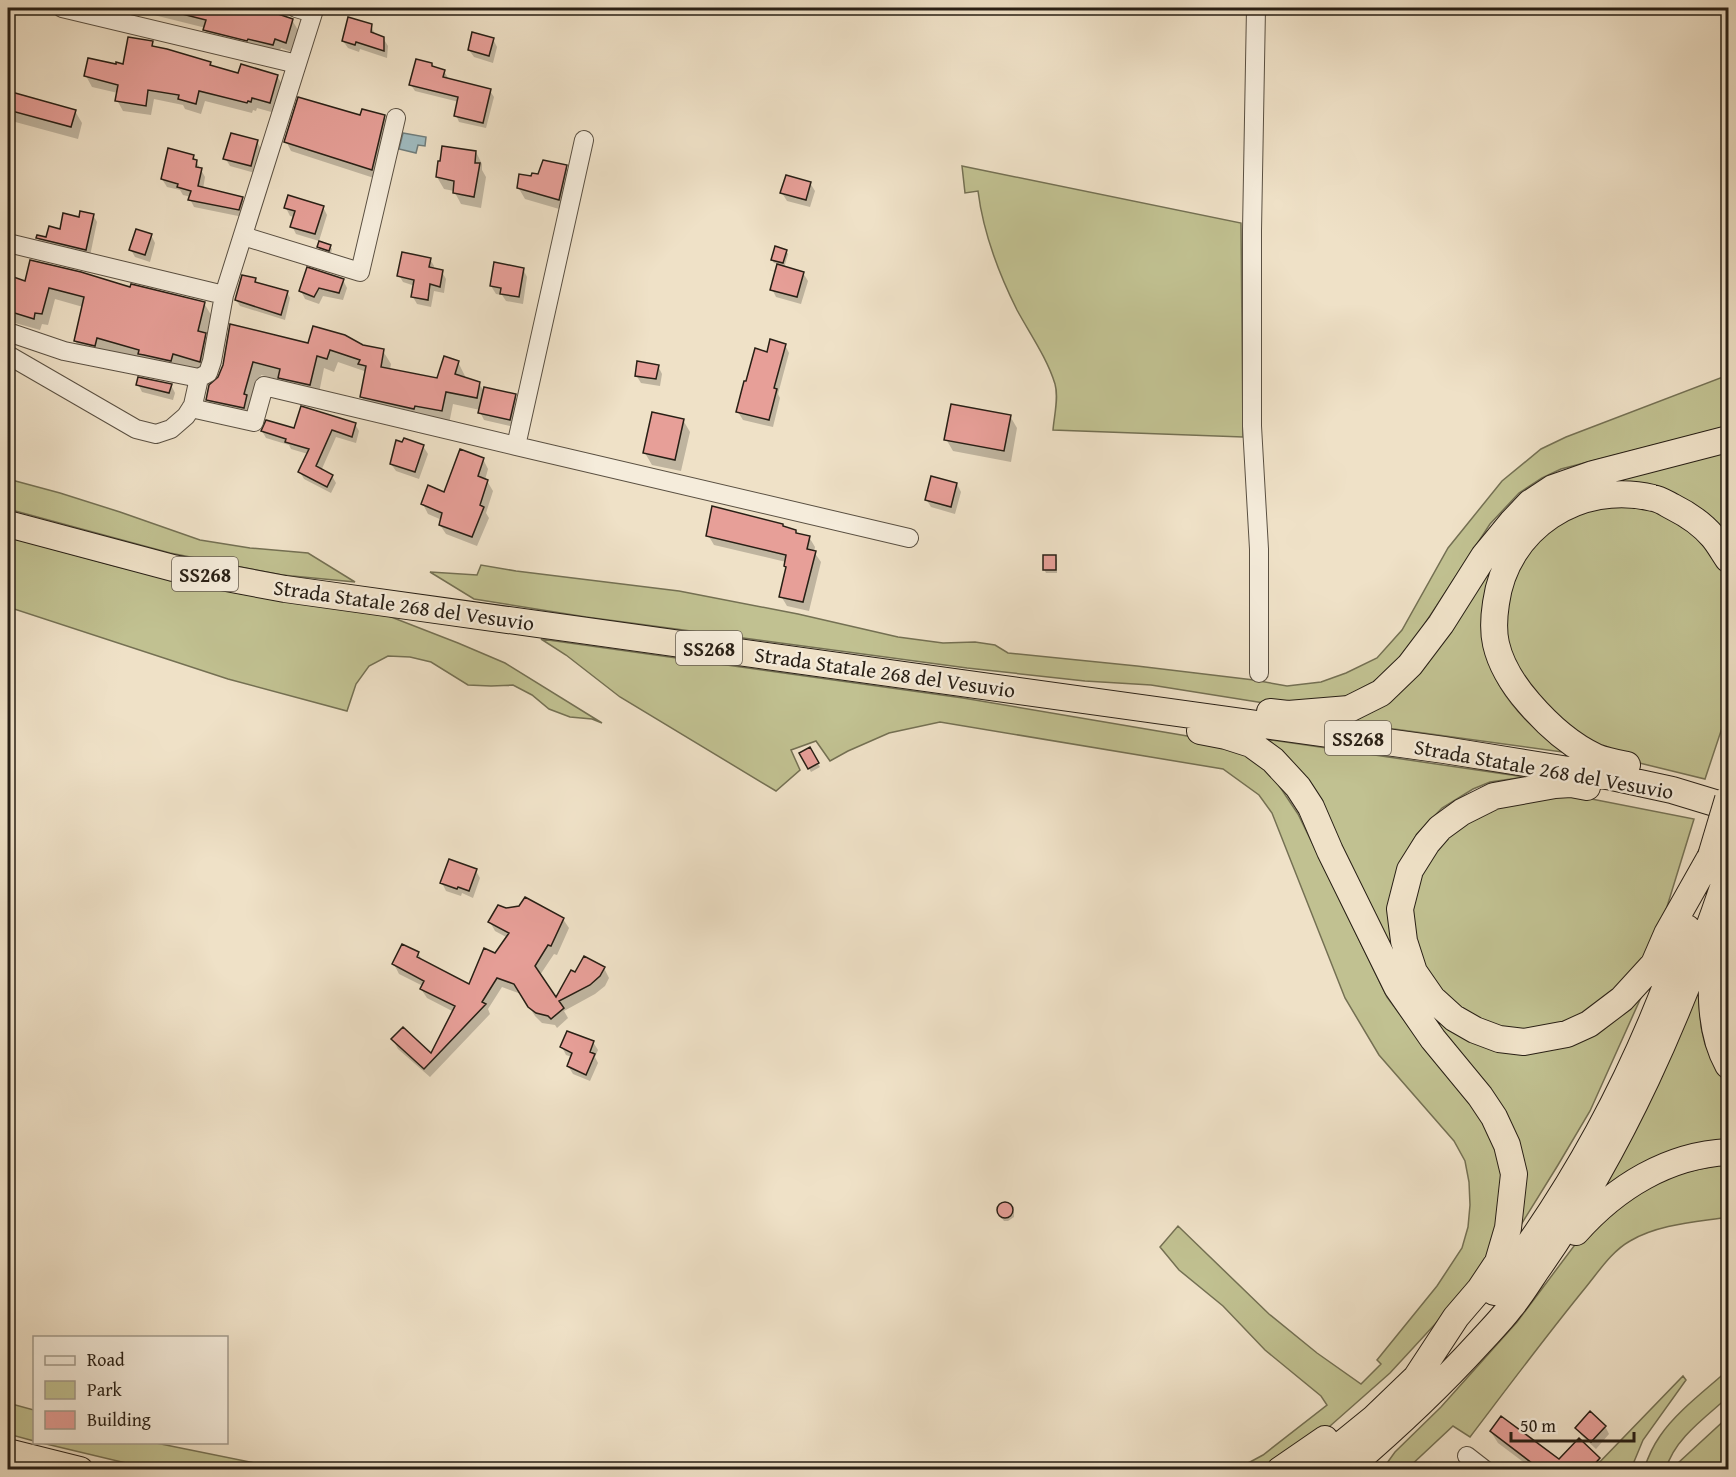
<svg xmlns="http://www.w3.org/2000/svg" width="1736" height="1477" font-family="'Gentium Book Plus',serif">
  <rect width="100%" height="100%" fill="#efe1c7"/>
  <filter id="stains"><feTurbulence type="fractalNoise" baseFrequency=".00333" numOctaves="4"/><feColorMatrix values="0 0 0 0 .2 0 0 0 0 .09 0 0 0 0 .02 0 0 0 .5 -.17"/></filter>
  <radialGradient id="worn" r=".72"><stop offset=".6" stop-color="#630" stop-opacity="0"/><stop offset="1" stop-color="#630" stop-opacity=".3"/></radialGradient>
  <path fill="#c1c191" stroke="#747053" stroke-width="1.5" d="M 962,166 L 1241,223 L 1243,437 L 1053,430 C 1054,416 1059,398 1055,384 C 1047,358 1030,334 1017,310 C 999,274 983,231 978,191 L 965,193 Z
    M 1728,375 L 1728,426 L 1561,469 L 1542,478 L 1519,493 L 1490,524 L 1411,645 L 1391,668 L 1373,682 L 1349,695 L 1333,700 L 1264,703 L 1151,685 L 1085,681 L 967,668 L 586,617 L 474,599 L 430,572 L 477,575 L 481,565 L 516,571 L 679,591 L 798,614 L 898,637 L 943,643 L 975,642 L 995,645 L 1008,653 L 1137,666 L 1254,680 L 1287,686 L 1321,682 L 1346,673 L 1377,658 L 1402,630 L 1448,548 L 1502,481 L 1541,449 L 1566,437 Z
    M 1728,445 L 1728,541 C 1683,488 1608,464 1546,504 C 1539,508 1532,512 1527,517 C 1485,560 1470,631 1499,685 C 1514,711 1538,734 1563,749 L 1562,752 L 1335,721 C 1370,708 1401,689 1425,660 C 1438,645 1447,628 1457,610 C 1473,580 1506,527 1533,507 C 1545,498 1559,492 1573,486 Z
    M 8,479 L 60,493 L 120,512 L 200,540 L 250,548 L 308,553 L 355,582 L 282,575 L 170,553 L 8,509 Z
    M 1627,505 C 1638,507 1650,508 1660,512 C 1689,523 1716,553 1728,580 L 1728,710 L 1705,779 L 1619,758 L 1591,745 L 1541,707 L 1508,650 L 1503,615 L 1525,550 L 1578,511 Z
    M 8,537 L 119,567 L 242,594 L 386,615 L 458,643 L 505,663 L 602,723 L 592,719 L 570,717 L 549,709 L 532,695 L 513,685 L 491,686 L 468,685 L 431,662 L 410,657 L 388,656 L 369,666 L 356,684 L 347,711 L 228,679 L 8,607 Z
    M 541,639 L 963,698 L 1205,739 L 1251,756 L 1276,781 L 1298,814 L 1387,997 L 1424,1047 L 1482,1119 L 1498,1150 L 1502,1182 L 1499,1218 L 1486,1260 L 1460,1297 L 1390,1373 L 1321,1434 L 1268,1469 L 1237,1469 L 1263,1455 L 1327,1405 L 1321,1396 L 1265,1350 L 1223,1306 L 1179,1270 L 1160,1247 L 1178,1226 L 1269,1314 L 1317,1353 L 1361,1384 L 1381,1364 L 1377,1360 L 1437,1286 L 1462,1248 L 1468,1227 L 1470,1205 L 1469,1182 L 1465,1161 L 1454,1141 L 1379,1055 L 1345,998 L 1272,813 L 1259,795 L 1223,769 L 940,722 L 889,733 L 848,751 L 830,761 L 816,741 L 791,750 L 800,770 L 776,791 L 620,697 L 566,655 Z
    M 1272,740 L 1525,777 L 1490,782 L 1473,789 L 1442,808 L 1417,834 L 1408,849 L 1401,866 L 1395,939 L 1493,1049 L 1643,993 L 1590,1111 L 1558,1165 L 1519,1228 L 1523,1191 L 1438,1030 L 1267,742 Z
    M 1561,793 L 1694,819 L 1658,936 L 1641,964 L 1616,992 L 1576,1022 L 1510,1031 L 1463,1013 L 1428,976 L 1415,945 L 1412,912 L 1418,879 L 1444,836 L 1486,809 Z
    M 1728,931 L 1728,1048 L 1726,1042 L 1723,948 Z
    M 1698,991 L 1701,1027 L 1705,1044 L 1712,1061 L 1728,1089 L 1728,1141 L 1601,1192 L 1652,1097 Z
    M 1728,1163 L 1728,1217 C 1697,1222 1659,1224 1630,1241 C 1612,1251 1599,1271 1586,1287 C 1546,1336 1508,1387 1470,1437 L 1453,1426 L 1407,1469 L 1382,1470 L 1395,1452 L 1441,1407 L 1517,1322 L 1577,1242 L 1629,1196 L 1673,1175 Z
    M 1728,1370 L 1728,1397 C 1706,1417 1674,1439 1666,1469 L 1644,1469 C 1648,1457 1653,1446 1660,1436 C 1676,1412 1707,1389 1728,1370 Z
    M 1683,1376 L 1686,1380 L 1643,1440 L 1631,1469 L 1593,1469 Z
    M 8,1403 L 34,1410 L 34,1441 L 8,1434 Z
    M 1728,1417 L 1728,1469 L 1684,1469 L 1678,1463 Z
    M 42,1443 L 156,1443 L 284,1469 L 151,1469 Z"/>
  <path fill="#9fbbc0" stroke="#6f7d7c" stroke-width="1.5" d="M 403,133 L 426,137 L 425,146 L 418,145 L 416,153 L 399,149 Z"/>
  <path fill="#0003" d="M 146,8 L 258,8 L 292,20 L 298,30 L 292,52 L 281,48 L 278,54 L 211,40 L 205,30 L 206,28 L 150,14 Z
    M 371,26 L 375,34 L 383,38 L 388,46 L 387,58 L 360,49 L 359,52 L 348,48 L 343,41 Z
    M 493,39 L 497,47 L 493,63 L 474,57 L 469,50 Z
    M 152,43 L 155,48 L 210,63 L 213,67 L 239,75 L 277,76 L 283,86 L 275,113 L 257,108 L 256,111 L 253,110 L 252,113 L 205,101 L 201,114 L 185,109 L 183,105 L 154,99 L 151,115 L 123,111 L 117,100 L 118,93 L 92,87 L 86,76 L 124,65 Z
    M 431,64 L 434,68 L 444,71 L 448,78 L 447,80 L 490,91 L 494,97 L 486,128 L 459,122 L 456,115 L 459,102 L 415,91 L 411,85 Z
    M 8,92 L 75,111 L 82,123 L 78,139 L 8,120 Z
    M 384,116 L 390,126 L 377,179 L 291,151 L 286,141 L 361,117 Z
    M 257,142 L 261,149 L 255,173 L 230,166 L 225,158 Z
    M 476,152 L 482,164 L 482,170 L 486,177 L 481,208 L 461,204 L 454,191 L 444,189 L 437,177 L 441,163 Z
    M 193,156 L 205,177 L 203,189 L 242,198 L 247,206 L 243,217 L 194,207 L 190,199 L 191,197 L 183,195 L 180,190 L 167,187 L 162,179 Z
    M 566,167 L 573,179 L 566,211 L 525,199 L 518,187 L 532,178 Z
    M 810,183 L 815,191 L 810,207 L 787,201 L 782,193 Z
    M 323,207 L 327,215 L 319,241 L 296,234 L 292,226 L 294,217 L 290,216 L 286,208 Z
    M 93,215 L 97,222 L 90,256 L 42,245 L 38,238 L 47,238 L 80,219 Z
    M 151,235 L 155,243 L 150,262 L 135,257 L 131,250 Z
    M 330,246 L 332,249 L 331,253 L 320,250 L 318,247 Z
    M 786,251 L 788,254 L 784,268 L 803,273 L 808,281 L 801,304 L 776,297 L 772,289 L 778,264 L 774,263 L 772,260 Z
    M 430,259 L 434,266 L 433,270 L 442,272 L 446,279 L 444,293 L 434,291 L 431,307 L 417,304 L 413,297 L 415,286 L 403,282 L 399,275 Z
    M 523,269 L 527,277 L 523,304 L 506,301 L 502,295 L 496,294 L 491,286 Z
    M 8,277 L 26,283 L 131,289 L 204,303 L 211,315 L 206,336 L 212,346 L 206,373 L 143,360 L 103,349 L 101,357 L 82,353 L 75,341 L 83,307 L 55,299 L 48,325 L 42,324 L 40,330 L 8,321 Z
    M 255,280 L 258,284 L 287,292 L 290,298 L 285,320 L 240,306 L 236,300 Z
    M 343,280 L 347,288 L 343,300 L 323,296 L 319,304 L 305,299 L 301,291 Z
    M 309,344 L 362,346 L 383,351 L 391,364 L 390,370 L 438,380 L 458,362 L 465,376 L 465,379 L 479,383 L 484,392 L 515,395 L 519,403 L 514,427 L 484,420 L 480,412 L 480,410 L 453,404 L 449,424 L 369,411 L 362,397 L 366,375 L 364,371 L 338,362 L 334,372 L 324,368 L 318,398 L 288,391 L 281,380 L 261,375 L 252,405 L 251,421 L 215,413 L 207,399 L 220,378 L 224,365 Z
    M 785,345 L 789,353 L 778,394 L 780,398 L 773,427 L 743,420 L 738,412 L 768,353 Z
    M 658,366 L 662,374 L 660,386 L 641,383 L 636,375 Z
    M 138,384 L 171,385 L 175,393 L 173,400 L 142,392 Z
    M 1010,416 L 1017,428 L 1011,462 L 953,451 L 946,439 Z
    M 683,420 L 690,432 L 681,471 L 652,465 L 645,453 Z
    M 355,424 L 359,431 L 356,443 L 336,437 L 321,471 L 332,476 L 336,483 L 331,493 L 304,479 L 300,472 L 308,454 L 291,449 L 289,445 L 266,438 L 262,431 L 295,430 Z
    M 423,446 L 428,454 L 419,479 L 396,471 L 391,464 Z
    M 483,459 L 488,469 L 485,480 L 487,481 L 493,491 L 486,513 L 489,518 L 477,546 L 446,534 L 440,525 L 442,520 L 428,514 L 423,504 L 444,494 Z
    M 957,484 L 961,492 L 955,514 L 931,507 L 926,499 Z
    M 782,525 L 784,528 L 795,531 L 798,535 L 809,537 L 815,547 L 814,552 L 821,562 L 809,611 L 787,606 L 781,596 L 787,569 L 785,566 L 786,562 L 714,545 L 708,535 Z
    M 1055,556 L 1057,560 L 1057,573 L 1046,573 L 1044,569 Z
    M 810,749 L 820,767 L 811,772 L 801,754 Z
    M 476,871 L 480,878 L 473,898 L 462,893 L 461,896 L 446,891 L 442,883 Z
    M 563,919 L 569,928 L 557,955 L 554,954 L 540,975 L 556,999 L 576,975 L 604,968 L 609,978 L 605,986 L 595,994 L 564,1011 L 568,1018 L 557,1028 L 555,1025 L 542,1023 L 535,1016 L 521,994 L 502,987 L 488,1009 L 490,1014 L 430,1077 L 398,1049 L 393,1040 L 432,1055 L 454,1012 L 427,998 L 421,989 L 423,986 L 399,974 L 394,964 L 418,953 L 423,962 L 470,986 L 496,955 L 508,938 L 495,931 L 490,922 Z
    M 593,1042 L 598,1050 L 595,1057 L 598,1063 L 590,1081 L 573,1074 L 568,1066 L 572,1057 L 566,1055 L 562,1047 Z
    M 1006,1203 L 1014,1212 L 1014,1217 L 1008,1221 L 1004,1221 L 1001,1217 L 998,1210 L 1000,1206 Z
    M 1605,1426 L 1609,1434 L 1596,1449 L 1581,1435 L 1577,1428 Z
    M 1491,1432 L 1560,1461 L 1599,1459 L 1605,1470 L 1534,1470 L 1498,1443 Z"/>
  <path fill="#e79f98" stroke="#281f15" stroke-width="1.5" d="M 175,8 L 260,8 L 293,19 L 286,43 L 275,39 L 273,45 L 248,39 L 247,41 L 203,30 L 206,20 L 174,12 Z
    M 348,17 L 372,24 L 371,32 L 384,37 L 384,51 L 356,42 L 355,45 L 342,41 Z
    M 472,32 L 494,38 L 489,56 L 468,50 Z
    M 128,37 L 153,41 L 152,46 L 167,49 L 211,62 L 210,65 L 238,73 L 241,64 L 278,75 L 270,103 L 252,98 L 251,102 L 248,101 L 247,103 L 199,91 L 196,104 L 178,99 L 179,95 L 148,90 L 146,106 L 115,101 L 118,85 L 84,76 L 88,58 L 116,64 L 116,62 L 123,64 Z
    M 416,59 L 432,63 L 432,66 L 445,70 L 443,77 L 491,89 L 483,123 L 454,116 L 458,97 L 409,85 Z
    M 8,91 L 76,110 L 71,127 L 8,110 Z
    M 298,97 L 360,115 L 362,109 L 385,115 L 372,170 L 284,142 Z
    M 231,133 L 258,140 L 251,166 L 223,159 Z
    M 442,146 L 476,151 L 475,163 L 480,163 L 474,197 L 453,193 L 454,181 L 436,177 L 438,161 L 440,161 Z
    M 168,148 L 194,155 L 193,159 L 197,160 L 196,167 L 202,168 L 198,186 L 243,197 L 239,210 L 188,200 L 191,191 L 177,187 L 178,184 L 161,179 Z
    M 543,160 L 567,165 L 559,200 L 517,188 L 519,174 L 531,176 L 532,173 L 538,174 Z
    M 786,175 L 811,182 L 806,200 L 780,193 Z
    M 288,195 L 324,206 L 315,234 L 290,227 L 295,211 L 284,208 Z
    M 80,211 L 94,214 L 86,250 L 36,238 L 37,235 L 46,237 L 49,226 L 60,229 L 63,213 L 79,217 Z
    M 136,229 L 152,234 L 145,255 L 129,250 Z
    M 319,241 L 331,245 L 329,251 L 317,247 Z
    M 775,246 L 787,250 L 783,263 L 771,260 Z
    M 402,252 L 431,258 L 429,267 L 443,270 L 440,287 L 430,284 L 428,300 L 411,297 L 414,280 L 397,276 Z
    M 30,260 L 81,272 L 130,287 L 131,284 L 205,302 L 198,331 L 206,333 L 200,362 L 173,354 L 171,361 L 144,355 L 138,354 L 139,350 L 97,338 L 95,346 L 74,341 L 84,297 L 49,288 L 42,314 L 35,313 L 34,319 L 8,311 L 8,275 L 25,281 Z
    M 494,262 L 524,268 L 519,297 L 500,294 L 501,288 L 490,286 Z
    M 777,264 L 804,272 L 797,297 L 770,290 Z
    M 307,267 L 344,279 L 339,293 L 319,288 L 314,297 L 299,291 Z
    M 242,275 L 256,278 L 255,282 L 288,291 L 281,315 L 235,300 Z
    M 230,324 L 308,343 L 313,326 L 345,335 L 363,345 L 384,349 L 381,367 L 437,378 L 444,356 L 459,361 L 455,374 L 480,382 L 477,398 L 446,392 L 442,411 L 415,406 L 414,409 L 360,397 L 366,366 L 358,364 L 360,360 L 330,350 L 327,359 L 317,356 L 310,385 L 278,378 L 280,369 L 253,362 L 244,394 L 247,395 L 244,408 L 206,400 L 209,385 L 218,377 L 223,365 Z
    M 770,339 L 786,344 L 774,388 L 777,389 L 769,420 L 736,412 L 744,381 L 746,381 L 755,348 L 767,352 Z
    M 637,361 L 659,365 L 656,379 L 635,376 Z
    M 138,377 L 172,384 L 169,393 L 136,385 Z
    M 484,387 L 516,394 L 510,420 L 478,413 Z
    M 951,404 L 1011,415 L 1004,451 L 944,440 Z
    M 301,406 L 356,423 L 352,437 L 332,430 L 316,466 L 333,475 L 327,487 L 298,472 L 309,449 L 285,442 L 286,439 L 261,431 L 266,420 L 294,428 Z
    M 652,412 L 684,419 L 675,460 L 643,453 Z
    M 404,438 L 424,445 L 415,472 L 390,464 L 396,440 L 402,442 Z
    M 460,449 L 484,458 L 478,476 L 488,480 L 480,505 L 484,507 L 472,537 L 439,525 L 442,513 L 421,504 L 428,485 L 444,492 Z
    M 931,476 L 957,483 L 951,507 L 925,500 Z
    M 712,506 L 783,524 L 783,526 L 796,530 L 796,533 L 810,536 L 807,549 L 816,551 L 803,602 L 779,597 L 786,567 L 784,566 L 786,555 L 706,536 Z
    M 1043,555 L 1056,555 L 1056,570 L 1043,570 Z
    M 810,747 L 819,763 L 808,769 L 799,753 Z
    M 449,859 L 477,869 L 469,891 L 458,887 L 457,889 L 440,883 Z
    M 525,897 L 564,918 L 551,946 L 548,945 L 535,966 L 556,997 L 571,970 L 575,972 L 584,956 L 605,967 L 600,976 L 590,985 L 559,1001 L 564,1008 L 551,1019 L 548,1016 L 536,1013 L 528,1007 L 514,984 L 497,978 L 482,1002 L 486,1004 L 424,1069 L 391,1039 L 403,1027 L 431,1053 L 455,1006 L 420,989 L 424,981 L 392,964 L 402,944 L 419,952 L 417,957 L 469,984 L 484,948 L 495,953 L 509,933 L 488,922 L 498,905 L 506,908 L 519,906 Z
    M 567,1031 L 594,1041 L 590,1052 L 595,1054 L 586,1075 L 567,1066 L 572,1053 L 560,1047 Z
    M997 1210a8 8 0 1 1 16 0a8 8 0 1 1-16 0Z
    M 1590,1411 L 1606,1426 L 1591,1442 L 1575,1428 Z
    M 1501,1416 L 1559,1459 L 1579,1438 L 1600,1458 L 1589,1470 L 1541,1470 L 1490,1431 Z"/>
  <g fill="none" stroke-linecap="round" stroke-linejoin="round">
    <g stroke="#5a5042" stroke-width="20">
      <path id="minor" d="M 62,8 L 297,64
        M 1256,8 L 1252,230 L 1252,426 L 1259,549 L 1259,673
        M 243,236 L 360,272 L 396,118
        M 8,243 L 224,295
        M 8,332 L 64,351 L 199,378 L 208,373 L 212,361 L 224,295 L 313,13 L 296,8
        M 8,355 L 136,429 L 156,434 L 171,429 L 186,416 L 193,405 L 199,378
        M 191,408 L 254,422 L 264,386 L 516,446 L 584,140
        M 516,446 L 909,538
        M 1467,1456 L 1485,1470"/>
    </g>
    <g stroke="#281f15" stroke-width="28">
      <path id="highway" d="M 8,524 L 173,568 L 285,589 L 1444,750 L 1612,777 L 1672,790 L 1728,807
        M 1270,712 L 1288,714 L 1349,709 L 1381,693 L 1410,665 L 1441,624 L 1484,556 L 1512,522 L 1530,503 L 1553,488 L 1593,474 L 1728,439
        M 1200,731 L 1226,736 L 1251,744 L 1273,760 L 1298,787 L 1311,807 L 1330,851 L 1397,987 L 1433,1039 L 1480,1096 L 1494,1117 L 1507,1145 L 1514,1174 L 1508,1228 L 1498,1262 L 1480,1289 L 1456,1317 L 1414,1381
        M 1627,765 C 1617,763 1606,761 1596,757 C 1570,745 1548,725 1529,703 C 1515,687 1501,666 1496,644 C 1493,631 1494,616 1496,603 C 1506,528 1579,480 1653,498 C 1660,499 1667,504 1673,507 C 1687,514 1703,525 1713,537 C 1719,544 1723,552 1728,559
        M 1587,787 L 1571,784 L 1555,785 L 1494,796 L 1462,812 L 1440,828 L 1427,843 L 1410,870 L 1400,909 L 1404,941 L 1414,972 L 1432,998 L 1454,1018 L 1475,1030 L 1499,1039 L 1524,1042 L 1567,1034 L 1589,1024 L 1622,999 L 1654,964 L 1667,934 L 1711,856
        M 1718,937 C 1709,977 1708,1029 1728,1065
        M 1576,1232 C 1616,1187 1668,1155 1728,1152
        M 1494,1292 C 1579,1182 1643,1059 1687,928
        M 8,1452 L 80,1470
        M 1280,1470 L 1325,1439
        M 1310,1470 L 1374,1418 L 1426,1368
        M 1346,1470 C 1393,1430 1438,1388 1480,1342 C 1490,1331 1501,1320 1510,1308 C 1520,1296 1528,1283 1536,1271 C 1622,1149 1681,1013 1728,873"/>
    </g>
    <use href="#minor" stroke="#f5ecdb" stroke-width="18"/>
    <use href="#highway" stroke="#efe1c7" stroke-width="26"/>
    <g stroke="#281f15" stroke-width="28" stroke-linecap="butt">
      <path id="highway-bridge" d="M 1711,856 L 1728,799"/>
    </g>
    <use href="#highway-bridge" stroke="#efe1c7" stroke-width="26"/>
  </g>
  <g text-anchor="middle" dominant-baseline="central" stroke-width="4.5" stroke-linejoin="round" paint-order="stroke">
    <g fill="#f5ecdb" stroke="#665c50" stroke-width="1.5">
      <rect x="172" y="557" width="66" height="34" rx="4.5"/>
      <rect x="676" y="631" width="66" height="34" rx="4.5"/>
      <rect x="1325" y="721" width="66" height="34" rx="4.5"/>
    </g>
    <g font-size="20" font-weight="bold" fill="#281f15">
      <text x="205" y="574">SS268</text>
      <text x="709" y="648">SS268</text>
      <text x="1358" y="738">SS268</text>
    </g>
    <g font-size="21" fill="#281f15" stroke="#f5ecdb">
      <text transform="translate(404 605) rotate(8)">Strada Statale 268 del Vesuvio</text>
      <text transform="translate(885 672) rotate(8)">Strada Statale 268 del Vesuvio</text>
      <text transform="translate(1544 769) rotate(10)">Strada Statale 268 del Vesuvio</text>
    </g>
  </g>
  <rect width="1736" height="1477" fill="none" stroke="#efe1c7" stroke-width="30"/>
  <rect x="9" y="9" width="1718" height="1459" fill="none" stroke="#281f15" stroke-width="3"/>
  <rect x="15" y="15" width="1706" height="1447" fill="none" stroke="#281f15" stroke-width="1.5"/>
  <rect x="33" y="1336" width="195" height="108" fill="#f5ecdb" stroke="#a39a8c" stroke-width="1.5"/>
  <rect x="45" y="1356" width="30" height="9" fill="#f5ecdb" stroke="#a39a8c" stroke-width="1.5"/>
  <text x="87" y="1366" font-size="18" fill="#281f15">Road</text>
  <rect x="45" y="1381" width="30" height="18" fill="#c1c191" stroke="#a39a8c" stroke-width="1.5"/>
  <text x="87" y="1396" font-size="18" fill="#281f15">Park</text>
  <rect x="45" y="1411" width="30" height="18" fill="#e79f98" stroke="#a39a8c" stroke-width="1.5"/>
  <text x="87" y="1426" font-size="18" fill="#281f15">Building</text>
  <path d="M1511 1432v9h123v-9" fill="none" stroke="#281f15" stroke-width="3"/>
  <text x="1520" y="1432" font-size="18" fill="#281f15" stroke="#f5ecdb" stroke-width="4.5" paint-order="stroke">50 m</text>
  <rect width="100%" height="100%" filter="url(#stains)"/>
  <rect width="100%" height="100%" fill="url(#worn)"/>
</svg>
